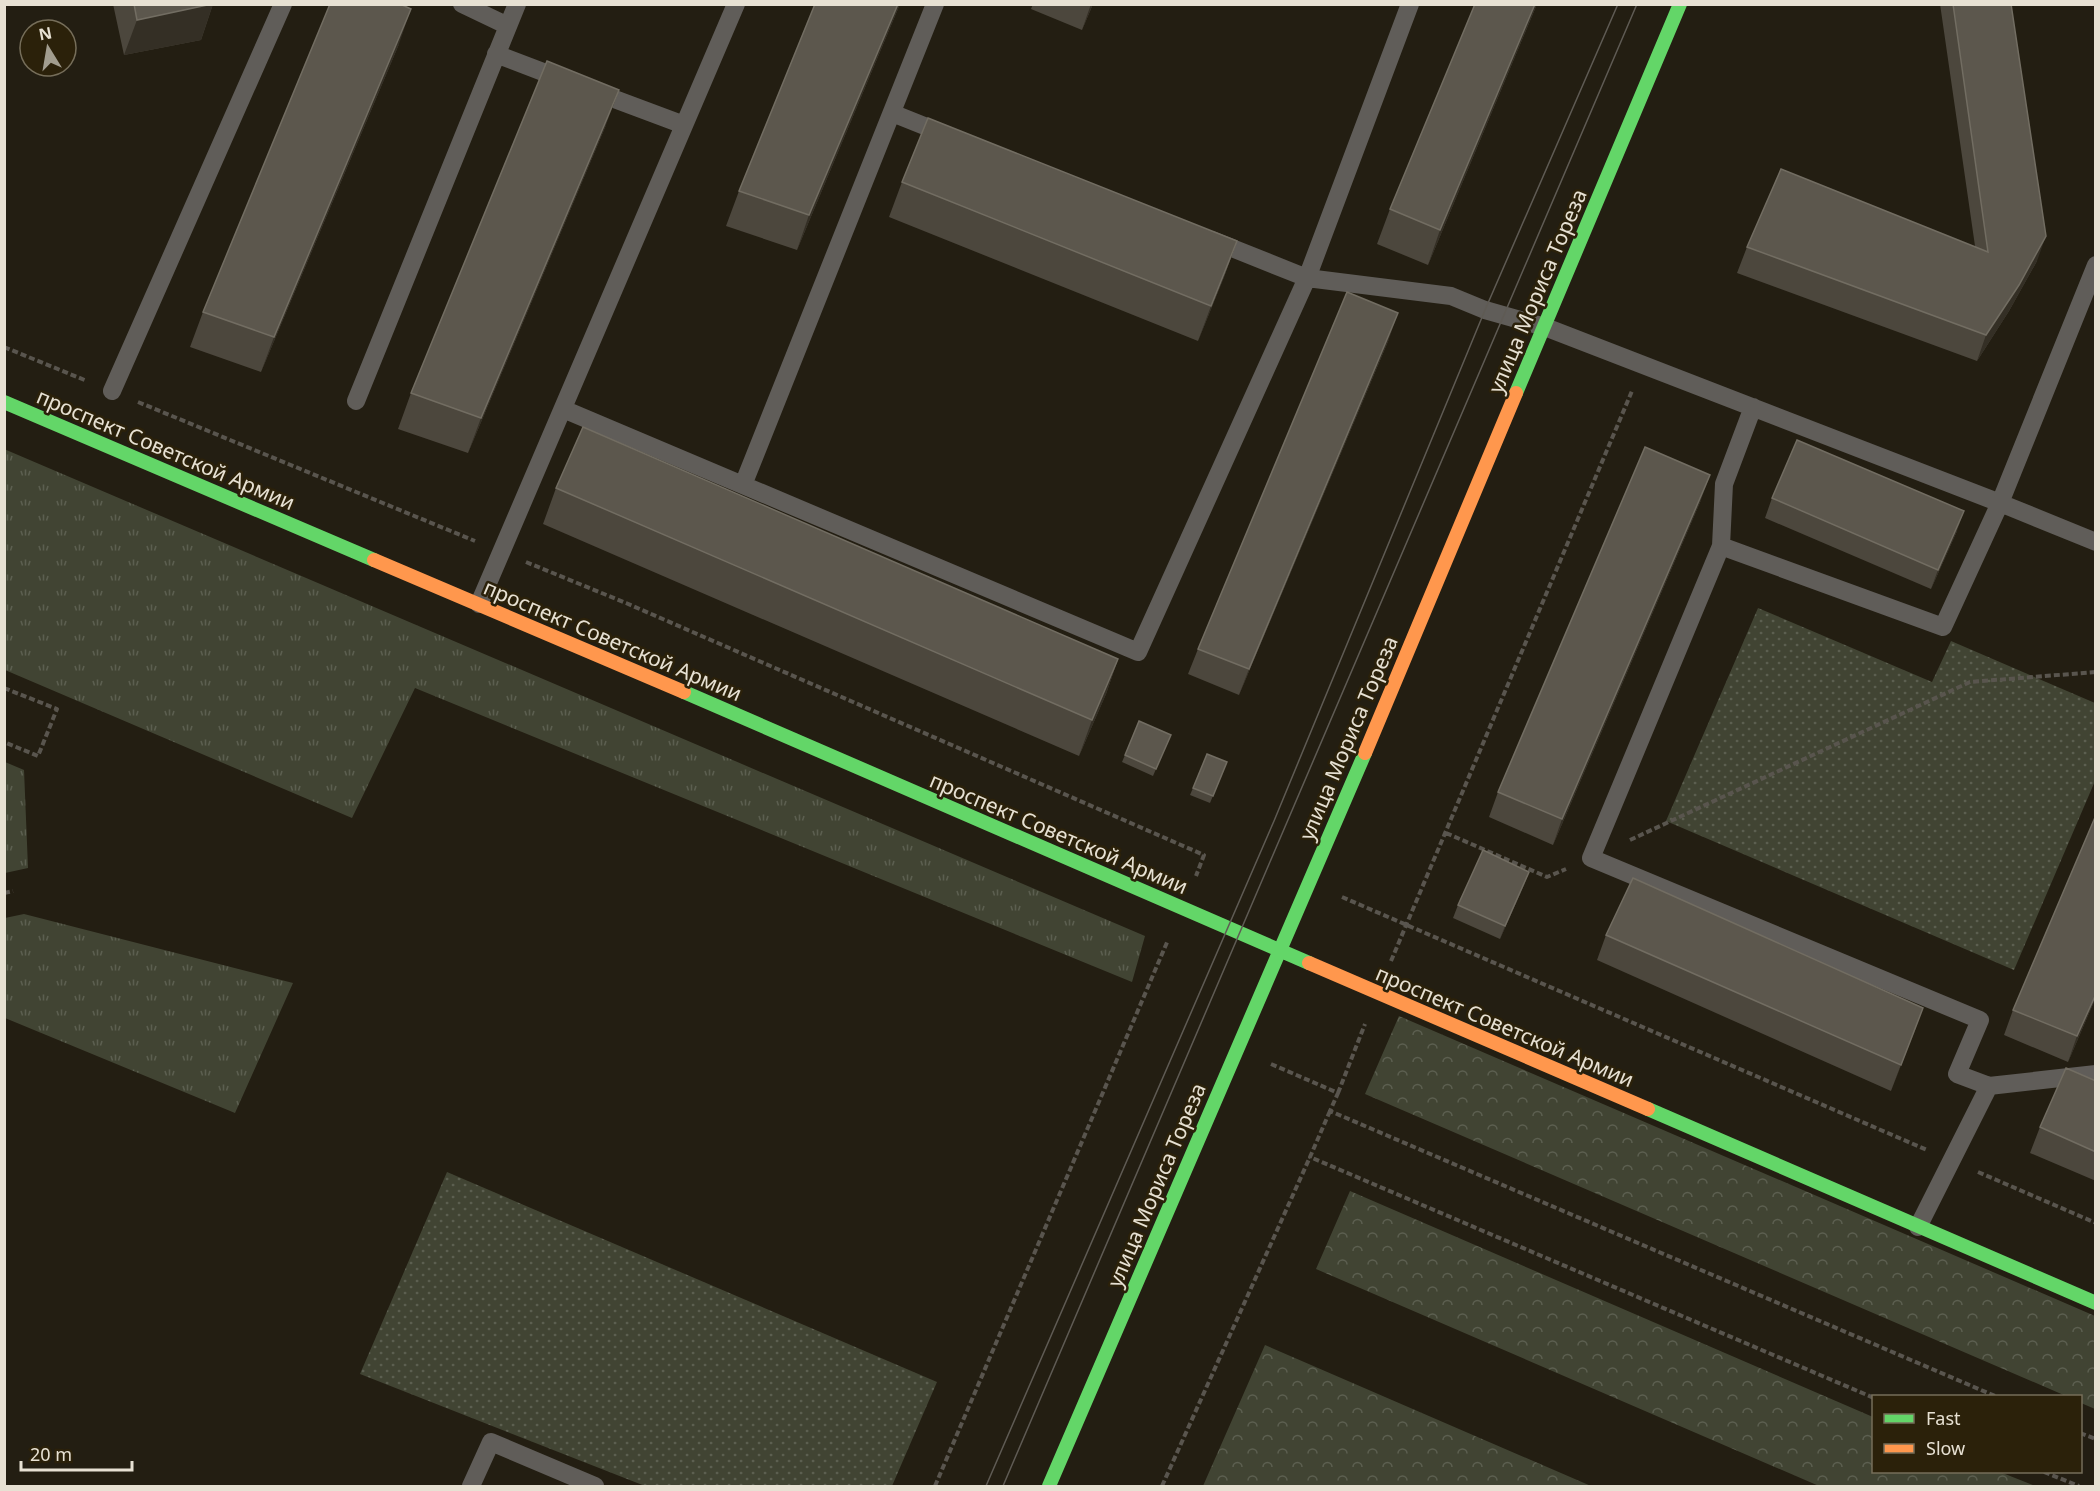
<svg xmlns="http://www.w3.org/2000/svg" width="2100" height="1491" font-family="'Noto Sans',sans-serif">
  <defs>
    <pattern id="grass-dots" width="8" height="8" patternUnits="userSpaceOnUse" patternTransform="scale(1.5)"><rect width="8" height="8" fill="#414433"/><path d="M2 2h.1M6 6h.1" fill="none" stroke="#5c5f50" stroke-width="1.8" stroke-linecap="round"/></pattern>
    <pattern id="forest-crowns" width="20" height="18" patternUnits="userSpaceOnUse" patternTransform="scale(1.5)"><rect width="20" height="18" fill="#414433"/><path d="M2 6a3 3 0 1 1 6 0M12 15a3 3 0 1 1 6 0" fill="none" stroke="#5c5f50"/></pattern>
    <pattern id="park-tufts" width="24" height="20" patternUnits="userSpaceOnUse" patternTransform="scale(1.5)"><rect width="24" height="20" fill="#414433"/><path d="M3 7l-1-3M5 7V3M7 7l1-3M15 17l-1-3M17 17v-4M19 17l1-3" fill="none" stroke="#5c5f50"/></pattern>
  </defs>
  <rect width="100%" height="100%" fill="#231e12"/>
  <path fill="url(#grass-dots)" d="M 1758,608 L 1932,682 L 1951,641 L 2095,703 L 2095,781 L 2014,970 L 1666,821 Z
    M 447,1172 L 937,1382 L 892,1486 L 645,1486 L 360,1374 Z"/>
  <path fill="url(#forest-crowns)" d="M 1399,1016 L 2095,1316 L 2095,1409 L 2081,1403 L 2080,1396 L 2066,1396 L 1365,1094 Z
    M 1350,1191 L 1873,1417 L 1874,1472 L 2000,1472 L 2035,1486 L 1819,1486 L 1316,1269 Z
    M 1265,1345 L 1591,1486 L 1203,1486 Z"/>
  <path fill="url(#park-tufts)" d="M 4,449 L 1145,936 L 1132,982 L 415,688 L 352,818 L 5,670 Z
    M 5,762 L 24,770 L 28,868 L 5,873 Z
    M 24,914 L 293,983 L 235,1113 L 5,1018 L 5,918 Z"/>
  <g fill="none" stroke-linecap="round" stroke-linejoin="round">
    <path stroke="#59554e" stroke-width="4" stroke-dasharray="6 3" stroke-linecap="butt" d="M 4,347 L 87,381
      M 138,402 L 475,541
      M 526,562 L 626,603 L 1204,855 L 1196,876
      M 4,688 L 57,709 L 38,756 L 4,742
      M 1446,833 L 1547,877 L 1566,869
      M 1630,840 L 1970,682 L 2096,672
      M 4,893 L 13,891
      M 1342,897 L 1927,1150
      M 1391,961 L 1632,391
      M 1271,1064 L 1338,1093 L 1330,1111 L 1995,1396
      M 1338,1093 L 1365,1024
      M 1330,1111 L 1310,1157 L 1874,1398
      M 1978,1172 L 2096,1223
      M 2080,1433 L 2096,1439
      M 2044,1472 L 2079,1486
      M 935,1486 L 1168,940
      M 1162,1486 L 1310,1157"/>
    <path stroke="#605d59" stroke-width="18" d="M 462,4 L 508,26
      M 496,54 L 564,80
      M 593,91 L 684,125
      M 892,113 L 947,135
      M 1212,240 L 1307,278 L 1451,296 L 1485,310 L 1545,327 L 2000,503 L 2096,265
      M 112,391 L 283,4
      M 356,401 L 517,4
      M 1753,407 L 1724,484 L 1721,546 L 1943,627 L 2000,503 L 2096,542
      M 563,409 L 1138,652 L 1307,278 L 1410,4
      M 743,485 L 935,4
      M 1721,546 L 1591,858 L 1980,1020 L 1957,1074 L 1989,1086
      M 479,604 L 736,4
      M 1918,1227 L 1989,1086 L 2096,1074
      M 471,1486 L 491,1442 L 595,1486"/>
    <path stroke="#63d668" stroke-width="14" d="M 1516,393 L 1680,4
      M 4,402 L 374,560
      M 684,692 L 1309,963
      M 1648,1109 L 2096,1303
      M 1049,1486 L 1365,753"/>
    <path stroke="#ff974d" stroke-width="14" d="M 374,560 L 684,692
      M 1365,753 L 1516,393
      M 1309,963 L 1648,1109"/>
    <path stroke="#5f5b54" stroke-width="1.5" d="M 986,1486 L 1274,821 L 1485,310 L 1618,4
      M 1003,1486 C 1215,993 1422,497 1637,4"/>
  </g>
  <path fill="#4c473d" d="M 113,4 L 213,4 L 201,40 L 124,55 Z
    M 900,4 L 797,250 L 726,226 L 739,191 Z
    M 1033,4 L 1093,4 L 1082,30 L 1031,9 Z
    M 1537,4 L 1428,265 L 1377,244 L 1390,209 Z
    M 1940,4 L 2011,4 L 2037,261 L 2009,311 L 1977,361 L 1737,273 L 1747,247 L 1975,246 Z
    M 399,44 L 261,372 L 190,347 L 203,312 Z
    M 606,125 L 468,453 L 398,429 L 411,393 Z
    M 902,182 L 1237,241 L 1224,277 L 1198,341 L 889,217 Z
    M 1389,339 L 1239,695 L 1188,674 L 1198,649 Z
    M 556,488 L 1118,659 L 1106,694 L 1079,756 L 543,524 Z
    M 1772,498 L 1957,531 L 1931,589 L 1765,518 Z
    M 1701,500 L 1553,845 L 1489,817 L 1498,792 Z
    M 1168,741 L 1153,776 L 1122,762 L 1125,755 Z
    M 1227,762 L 1210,803 L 1190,795 L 1193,788 Z
    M 2096,815 L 2096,997 L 2068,1062 L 2004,1035 L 2013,1010 Z
    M 1529,872 L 1524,885 L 1500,939 L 1453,918 L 1458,905 Z
    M 1606,935 L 1923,1008 L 1891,1091 L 1597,960 Z
    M 2096,1081 L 2096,1181 L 2030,1153 L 2040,1127 Z"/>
  <path fill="#342f25" d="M 213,4 L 201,40 L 124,55 L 137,20 Z
    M 898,4 L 900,4 L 797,250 L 809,215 Z
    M 1091,4 L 1093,4 L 1082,30 Z
    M 1535,4 L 1537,4 L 1428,265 L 1440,230 Z
    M 411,9 L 399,44 L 261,372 L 274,337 Z
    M 619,90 L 606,125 L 468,453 L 481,418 Z
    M 2046,236 L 2037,261 L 2009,311 L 1977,361 L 1986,335 Z
    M 1237,241 L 1224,277 L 1198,341 L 1211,306 Z
    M 1398,313 L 1389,339 L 1239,695 L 1249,669 Z
    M 1710,475 L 1701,500 L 1553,845 L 1562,819 Z
    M 1964,511 L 1957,531 L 1931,589 L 1938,570 Z
    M 1118,659 L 1106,694 L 1079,756 L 1092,720 Z
    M 1529,872 L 1524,885 L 1500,939 L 1505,926 Z
    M 2096,994 L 2096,997 L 2068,1062 L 2077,1036 Z
    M 1923,1008 L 1914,1033 L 1891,1091 L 1901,1065 Z"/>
  <path fill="#5c574d" stroke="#726d62" stroke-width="1.5" d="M 134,4 L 212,4 L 137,20 Z
    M 330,4 L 400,4 L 411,9 L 274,337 L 203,312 Z
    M 815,4 L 898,4 L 809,215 L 739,191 Z
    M 1475,4 L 1535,4 L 1440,230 L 1390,209 Z
    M 1953,4 L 2011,4 L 2046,236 L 2019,285 L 1986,335 L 1747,247 L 1781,169 L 1988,252 Z
    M 547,61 L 619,90 L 481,418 L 411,393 Z
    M 928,118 L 1237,241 L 1211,306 L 902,182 Z
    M 1347,292 L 1398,313 L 1249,669 L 1198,649 Z
    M 583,427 L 1118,659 L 1092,720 L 556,488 Z
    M 1797,440 L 1964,511 L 1938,570 L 1772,498 Z
    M 1645,447 L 1710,475 L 1562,819 L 1498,792 Z
    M 1139,721 L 1171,735 L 1156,769 L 1125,755 Z
    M 1207,754 L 1227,762 L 1213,796 L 1193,788 Z
    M 2096,815 L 2096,994 L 2077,1036 L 2013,1010 Z
    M 1483,850 L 1529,872 L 1505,926 L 1458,905 Z
    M 1633,878 L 1923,1008 L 1901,1065 L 1606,935 Z
    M 2066,1068 L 2096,1081 L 2096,1152 L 2040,1127 Z"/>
  <g text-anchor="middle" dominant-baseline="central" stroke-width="5" stroke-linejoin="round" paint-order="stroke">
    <g font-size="21" fill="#e7e1d3" stroke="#2b210a">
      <text transform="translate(1537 291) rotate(-67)">улица Мориса Тореза</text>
      <text transform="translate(166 449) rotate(23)">проспект Советской Армии</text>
      <text transform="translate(613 640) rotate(23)">проспект Советской Армии</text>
      <text transform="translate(1348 738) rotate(-67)">улица Мориса Тореза</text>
      <text transform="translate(1059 833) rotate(23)">проспект Советской Армии</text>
      <text transform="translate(1505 1026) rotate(23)">проспект Советской Армии</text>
      <text transform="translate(1156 1185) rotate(-67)">улица Мориса Тореза</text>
    </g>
  </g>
  <rect width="2100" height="1491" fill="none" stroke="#e7e1d3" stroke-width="12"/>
  <rect x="1872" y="1395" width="210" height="78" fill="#2b210a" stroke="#766e5a" stroke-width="1.5"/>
  <rect x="1884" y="1414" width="30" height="9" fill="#63d668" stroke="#766e5a" stroke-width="1.5"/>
  <text x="1926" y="1425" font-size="18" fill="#e7e1d3">Fast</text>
  <rect x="1884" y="1444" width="30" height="9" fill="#ff974d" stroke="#766e5a" stroke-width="1.5"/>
  <text x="1926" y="1455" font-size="18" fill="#e7e1d3">Slow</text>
  <g transform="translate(48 48) rotate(349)"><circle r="28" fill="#2b210a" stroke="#766e5a" stroke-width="1.5"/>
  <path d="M0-4.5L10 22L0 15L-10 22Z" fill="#a29d8f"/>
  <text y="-9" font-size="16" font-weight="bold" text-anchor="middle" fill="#e7e1d3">N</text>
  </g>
  <path d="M21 1461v9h111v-9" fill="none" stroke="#e7e1d3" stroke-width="3"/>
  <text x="30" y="1461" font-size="18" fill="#e7e1d3" stroke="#2b210a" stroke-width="4.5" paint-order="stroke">20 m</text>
</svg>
